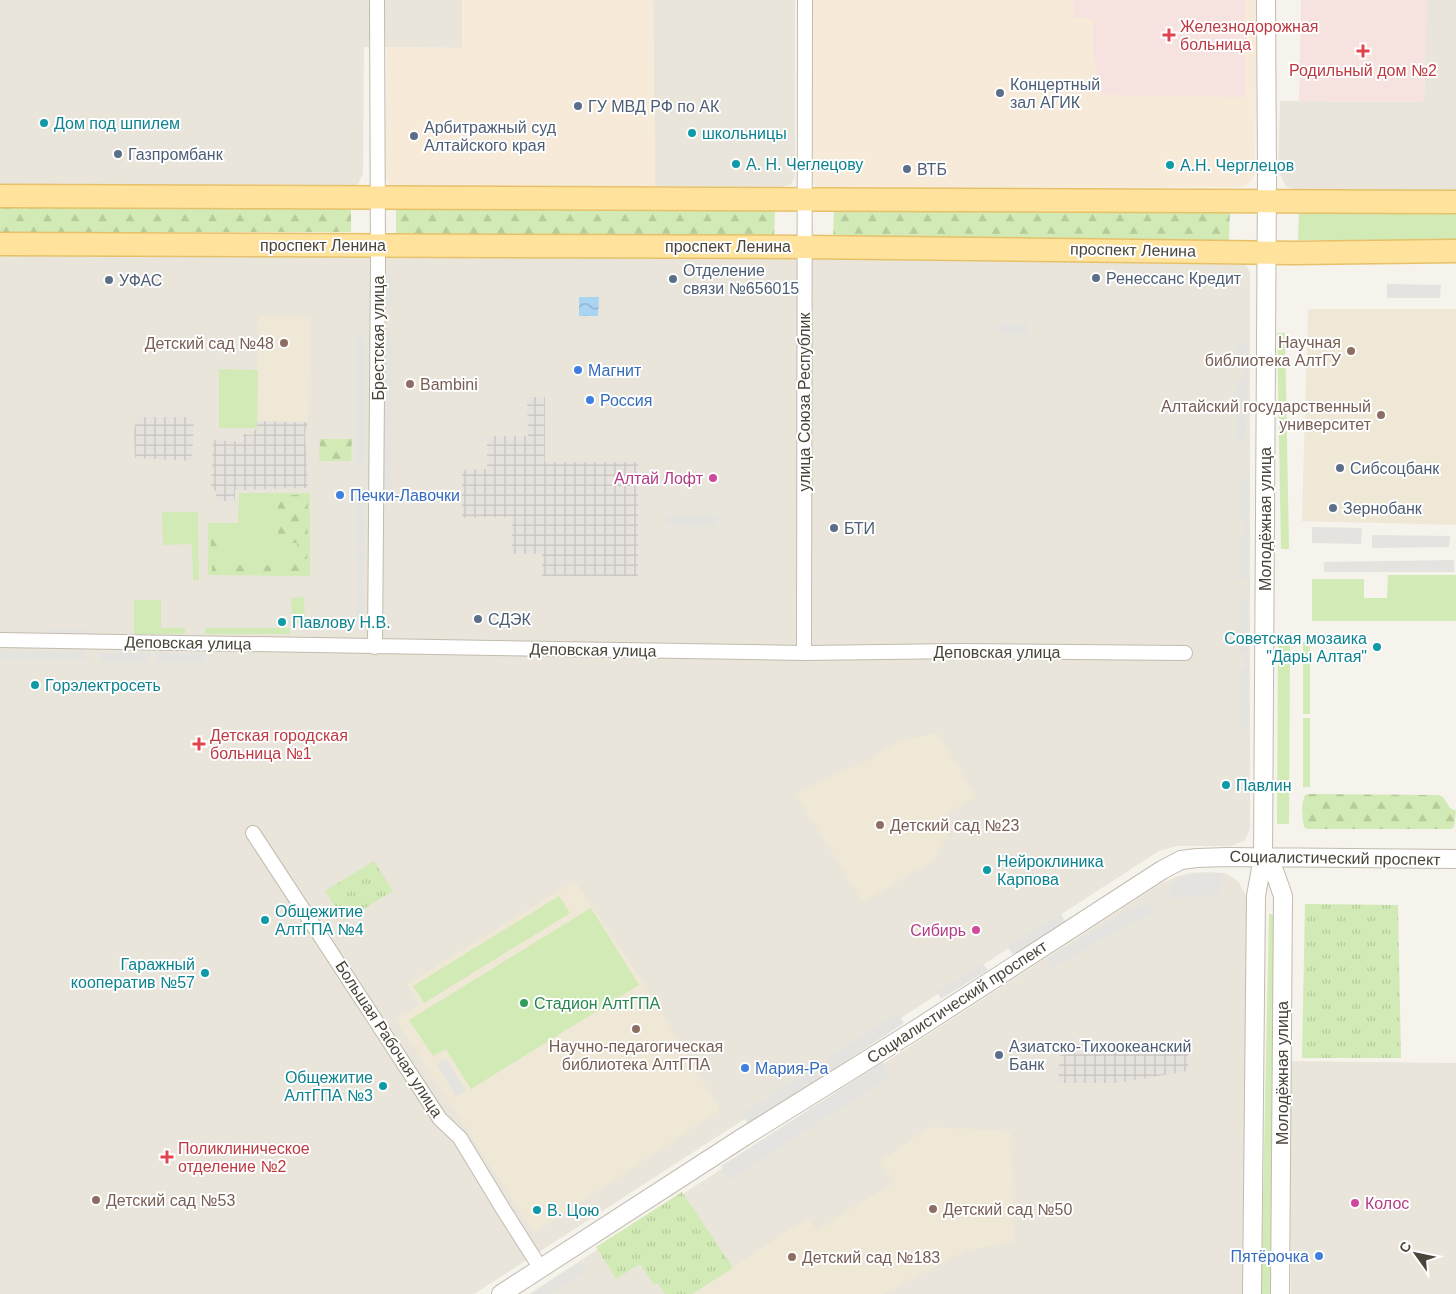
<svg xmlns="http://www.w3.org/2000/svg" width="1456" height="1294" font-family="Helvetica,sans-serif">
  <defs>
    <pattern id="industrial-grid" width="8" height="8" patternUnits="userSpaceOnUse" patternTransform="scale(1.25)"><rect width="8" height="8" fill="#e6e2dd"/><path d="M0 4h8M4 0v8" fill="none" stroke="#c7c3be"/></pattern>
    <pattern id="forest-firs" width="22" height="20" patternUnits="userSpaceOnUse" patternTransform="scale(1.25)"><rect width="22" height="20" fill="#d2eab5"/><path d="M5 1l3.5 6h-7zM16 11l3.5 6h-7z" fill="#b6ca9c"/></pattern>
    <pattern id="park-tufts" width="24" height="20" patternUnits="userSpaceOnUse" patternTransform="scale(1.25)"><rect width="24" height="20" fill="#d2eab5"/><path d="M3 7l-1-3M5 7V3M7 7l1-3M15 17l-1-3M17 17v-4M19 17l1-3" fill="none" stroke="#b6ca9c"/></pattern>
    <pattern id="water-waves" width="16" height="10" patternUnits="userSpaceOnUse" patternTransform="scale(1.25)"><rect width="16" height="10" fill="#a9d4f2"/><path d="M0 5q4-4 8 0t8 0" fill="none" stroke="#8caec5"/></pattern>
  </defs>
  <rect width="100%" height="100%" fill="#f6f3ec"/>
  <path fill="#eae5da" d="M 0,0 L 462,0 L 462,48 L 364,47 L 363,174 L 358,184 L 348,188 L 0,187 Z
    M 653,0 L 795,0 L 795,176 L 791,185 L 778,188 L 655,186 Z
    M 1427,0 L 1456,0 L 1456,190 L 1297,191 L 1286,186 L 1278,171 L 1280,101 L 1424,102 Z
    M 0,254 L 1243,260 L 1250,272 L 1250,829 L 1245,840 L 1232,846 L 1177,846 L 1159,851 L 474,1294 L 0,1294 Z
    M 1208,872 L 1225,873 L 1238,881 L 1249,901 L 1245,1294 L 529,1294 L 1160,884 L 1175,877 L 1190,873 Z
    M 1289,1061 L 1456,1063 L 1456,1294 L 1291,1294 Z"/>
  <path fill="#f7ead8" d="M 462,0 L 653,0 L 655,186 L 397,189 L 389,185 L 385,177 L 387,47 L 462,48 Z
    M 812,0 L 1257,0 L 1255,173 L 1251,181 L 1244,187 L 822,190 L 815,186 L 812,176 Z"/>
  <path fill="url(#industrial-grid)" d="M 527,397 L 545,397 L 545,462 L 638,462 L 638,576 L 542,576 L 542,554 L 512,554 L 512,517 L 462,518 L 462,470 L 487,469 L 487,436 L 528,436 Z
    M 138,417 L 186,417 L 194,420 L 192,461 L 135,458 L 134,429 Z
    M 257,421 L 308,422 L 305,433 L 308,488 L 235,490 L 235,501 L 216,501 L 216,491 L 211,490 L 213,440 L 243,442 L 243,434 L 254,435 L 254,431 L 257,428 Z
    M 1140,1047 L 1188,1049 L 1188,1071 L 1117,1083 L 1058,1083 L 1060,1055 Z"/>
  <path fill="#efe8d6" d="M 1308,309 L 1456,309 L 1456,525 L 1302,521 Z
    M 259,316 L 310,317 L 308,422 L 257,421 Z
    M 937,733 L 976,796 L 943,816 L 948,835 L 933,861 L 863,902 L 795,793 L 871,759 L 898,742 Z
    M 575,881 L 645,985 L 720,1110 L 534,1233 L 396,1020 L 420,1005 L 407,984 Z
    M 929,1127 L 1011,1131 L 1014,1242 L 967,1250 L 882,1294 L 692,1294 L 807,1218 L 817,1230 L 894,1182 L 880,1162 Z"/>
  <path fill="#f6e3e0" d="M 1073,0 L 1245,0 L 1245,97 L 1101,95 L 1093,51 L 1093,19 L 1074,18 Z
    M 1301,0 L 1427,0 L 1424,102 L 1299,101 Z"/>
  <path fill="#d2eab5" d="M 1299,212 L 1456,213 L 1456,241 L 1298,240 Z
    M 1277,333 L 1285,333 L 1289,549 L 1281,549 Z
    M 219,369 L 258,370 L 257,428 L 219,428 Z
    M 239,493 L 310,493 L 310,576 L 208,575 L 208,523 L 238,523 Z
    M 162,512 L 198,512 L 199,580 L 193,581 L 192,544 L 163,545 Z
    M 1388,575 L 1456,575 L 1456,621 L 1312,621 L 1312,579 L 1364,579 L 1364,598 L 1387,598 Z
    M 304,597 L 305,623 L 292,623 L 291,598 Z
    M 134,600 L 161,600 L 161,628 L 185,628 L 185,634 L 134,634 Z
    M 205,628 L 290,628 L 290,634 L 205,634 Z
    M 1310,641 L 1310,714 L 1303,714 L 1303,642 Z
    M 1278,643 L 1290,643 L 1289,824 L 1277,824 Z
    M 1303,718 L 1310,718 L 1310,787 L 1303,787 Z
    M 559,896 L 570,913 L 424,1003 L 413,986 Z
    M 591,908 L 639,985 L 471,1089 L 446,1049 L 433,1056 L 409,1020 Z
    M 1269,914 L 1278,915 L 1273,1294 L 1261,1294 Z"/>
  <path fill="url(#forest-firs)" d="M 0,203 L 351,204 L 351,232 L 0,232 Z
    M 396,207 L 775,208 L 774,238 L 396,236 Z
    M 1230,207 L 1229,241 L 833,240 L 834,208 Z
    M 320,439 L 352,439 L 351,461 L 319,461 Z
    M 278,495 L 308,495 L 307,571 L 285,571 L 285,559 L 297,558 L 297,543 L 278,542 Z
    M 211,536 L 223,536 L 223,554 L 211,554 Z
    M 212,565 L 271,565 L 271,573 L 212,574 Z
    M 1310,794 L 1438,795 L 1443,797 L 1450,808 L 1456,811 L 1454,827 L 1451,829 L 1307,829 L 1304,827 C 1302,817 1301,804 1305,795 Z"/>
  <path fill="url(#park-tufts)" d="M 374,861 L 393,891 L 344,921 L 325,891 Z
    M 1305,904 L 1398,905 L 1401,1058 L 1302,1058 Z
    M 682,1192 L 733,1268 L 692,1294 L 665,1294 L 658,1283 L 654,1285 L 640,1264 L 616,1279 L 596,1247 Z"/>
  <path fill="#e5e3e0" d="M 383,274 L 392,274 L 392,306 L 383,306 Z
    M 1387,284 L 1441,285 L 1440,298 L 1387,298 Z
    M 1027,323 L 1027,334 L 999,334 L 998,324 Z
    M 383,333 L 392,333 L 391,499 L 382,499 Z
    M 356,337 L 365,337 L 365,463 L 356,463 Z
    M 1237,344 L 1248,345 L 1246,439 L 1236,439 L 1237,380 L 1244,380 L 1244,368 L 1237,368 Z
    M 1240,479 L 1249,479 L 1248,579 L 1240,579 L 1240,534 L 1245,533 L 1245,520 L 1240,519 Z
    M 357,488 L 365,488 L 364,620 L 356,620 Z
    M 665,515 L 718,515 L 718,526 L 665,525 Z
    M 1312,527 L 1362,528 L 1361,544 L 1312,543 Z
    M 1372,535 L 1450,536 L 1449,547 L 1372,548 Z
    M 1454,560 L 1454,572 L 1324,572 L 1324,562 Z
    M 1239,600 L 1248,600 L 1248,728 L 1239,728 L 1239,669 L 1245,669 L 1245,652 L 1239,652 Z
    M 50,628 L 87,629 L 87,635 L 50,635 Z
    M 0,651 L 86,651 L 86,660 L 0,660 Z
    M 100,653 L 150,653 L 150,662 L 100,662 Z
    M 157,653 L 206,654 L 206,662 L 157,662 Z
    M 1223,873 L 1222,894 L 1169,898 L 1170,884 L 1188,875 Z
    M 1150,903 L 1152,914 L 1132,922 L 1052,969 L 1047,959 L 1128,910 Z
    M 1061,914 L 1066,923 L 1013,955 L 1007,946 Z
    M 983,963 L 988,970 L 941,999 L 937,992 Z
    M 897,1013 L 904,1023 L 749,1125 L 742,1114 Z
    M 446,1059 L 466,1091 L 456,1097 L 437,1064 Z
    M 883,1062 L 891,1076 L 729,1180 L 721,1166 Z
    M 581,1262 L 586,1271 L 550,1294 L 531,1294 Z"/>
  <path fill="url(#water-waves)" d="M 579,297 L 599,297 L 598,316 L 579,316 Z"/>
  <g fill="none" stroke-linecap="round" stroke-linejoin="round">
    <g stroke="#c2bbae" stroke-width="16">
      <path id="minor" d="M 0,640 L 804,653 L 961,651 L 1185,653
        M 375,647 L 378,263 L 377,0
        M 804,653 L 805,0
        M 253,833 L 440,1119 L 460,1138 L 503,1209 L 541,1269"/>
    </g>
    <g stroke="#c2bbae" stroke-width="20">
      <path id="tertiary" d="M 1263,857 L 1275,873 L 1283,896 L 1280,1294
        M 501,1294 L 742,1138 L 912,1032 L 1162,870 L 1181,860 L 1197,858 L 1228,857 L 1456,859
        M 1252,1294 L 1256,896 L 1263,857 L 1267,177 L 1266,0"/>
    </g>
    <g stroke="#e6c16a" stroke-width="25">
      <path id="primary" d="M 0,196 L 1456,202
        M 0,244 L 804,247 L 1295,253 L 1456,251"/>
    </g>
    <use href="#minor" stroke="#fff" stroke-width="14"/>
    <use href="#tertiary" stroke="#fff" stroke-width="18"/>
    <use href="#primary" stroke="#ffe39c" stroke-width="22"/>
  </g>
  <g fill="#e0444e" stroke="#fff" stroke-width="2">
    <path d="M1166.5 27.5h5v5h5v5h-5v5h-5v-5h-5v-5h5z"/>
    <path d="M1360.5 43.5h5v5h5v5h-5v5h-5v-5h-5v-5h5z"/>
    <path d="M196.5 736.5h5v5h5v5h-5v5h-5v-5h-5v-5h5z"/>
    <path d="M164.5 1149.5h5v5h5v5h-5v5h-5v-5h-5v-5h5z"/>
  </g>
  <g fill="#5c6f8a" stroke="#fff" stroke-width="2">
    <circle cx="1000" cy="93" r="5"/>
    <circle cx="578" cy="106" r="5"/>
    <circle cx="414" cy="136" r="5"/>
    <circle cx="118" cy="154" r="5"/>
    <circle cx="907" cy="169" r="5"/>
    <circle cx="1096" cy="278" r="5"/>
    <circle cx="673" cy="279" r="5"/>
    <circle cx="109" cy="280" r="5"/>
    <circle cx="1340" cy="468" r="5"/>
    <circle cx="1333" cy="508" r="5"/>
    <circle cx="834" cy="528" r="5"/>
    <circle cx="478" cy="619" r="5"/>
    <circle cx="999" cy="1055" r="5"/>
  </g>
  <g fill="#0f9aa8" stroke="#fff" stroke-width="2">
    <circle cx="44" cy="123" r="5"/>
    <circle cx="692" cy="133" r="5"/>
    <circle cx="736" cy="164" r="5"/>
    <circle cx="1170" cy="165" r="5"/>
    <circle cx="282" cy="622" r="5"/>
    <circle cx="1377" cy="647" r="5"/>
    <circle cx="35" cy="685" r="5"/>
    <circle cx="1226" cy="785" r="5"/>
    <circle cx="987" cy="870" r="5"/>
    <circle cx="265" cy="920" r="5"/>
    <circle cx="205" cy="973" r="5"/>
    <circle cx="383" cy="1086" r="5"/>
    <circle cx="537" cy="1210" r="5"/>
  </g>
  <g fill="#8d6e63" stroke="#fff" stroke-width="2">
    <circle cx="284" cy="343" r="5"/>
    <circle cx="1351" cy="351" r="5"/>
    <circle cx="410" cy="384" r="5"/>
    <circle cx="1381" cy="415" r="5"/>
    <circle cx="880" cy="825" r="5"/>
    <circle cx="636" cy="1029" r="5"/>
    <circle cx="96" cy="1200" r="5"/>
    <circle cx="933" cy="1209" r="5"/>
    <circle cx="792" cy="1257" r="5"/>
  </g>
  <g fill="#3f7fe0" stroke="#fff" stroke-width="2">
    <circle cx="578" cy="370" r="5"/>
    <circle cx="590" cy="400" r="5"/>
    <circle cx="340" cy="495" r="5"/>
    <circle cx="745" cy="1068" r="5"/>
    <circle cx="1319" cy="1256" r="5"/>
  </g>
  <g fill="#d1479c" stroke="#fff" stroke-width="2">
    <circle cx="713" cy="478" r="5"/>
    <circle cx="976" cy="930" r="5"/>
    <circle cx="1355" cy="1203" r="5"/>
  </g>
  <circle fill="#2e9e5b" stroke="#fff" stroke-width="2" cx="524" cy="1003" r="5"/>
  <g text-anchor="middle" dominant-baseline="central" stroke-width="4" stroke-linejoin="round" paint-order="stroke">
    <g font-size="16" fill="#be3a42" stroke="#fff" text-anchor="start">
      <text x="1180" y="26">Железнодорожная<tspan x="1180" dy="18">больница</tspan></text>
      <text x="1363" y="70" text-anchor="middle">Родильный дом №2</text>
      <text x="210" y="735">Детская городская<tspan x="210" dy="18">больница №1</tspan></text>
      <text x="178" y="1148">Поликлиническое<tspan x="178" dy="18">отделение №2</tspan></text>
    </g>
    <g font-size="16" fill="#4e5e75" stroke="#fff" text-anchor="start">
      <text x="1010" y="84">Концертный<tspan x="1010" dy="18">зал АГИК</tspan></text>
      <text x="588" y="106">ГУ МВД РФ по АК</text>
      <text x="424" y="127">Арбитражный суд<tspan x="424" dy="18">Алтайского края</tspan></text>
      <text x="128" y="154">Газпромбанк</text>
      <text x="917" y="169">ВТБ</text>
      <text x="683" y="270">Отделение<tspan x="683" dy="18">связи №656015</tspan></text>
      <text x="1106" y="278">Ренессанс Кредит</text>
      <text x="119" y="280">УФАС</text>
      <text x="1350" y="468">Сибсоцбанк</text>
      <text x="1343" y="508">Зернобанк</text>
      <text x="844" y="528">БТИ</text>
      <text x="488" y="619">СДЭК</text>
      <text x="1009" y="1046">Азиатско-Тихоокеанский<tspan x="1009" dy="18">Банк</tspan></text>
    </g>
    <g font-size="16" fill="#0d838f" stroke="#fff" text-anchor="start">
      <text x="54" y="123">Дом под шпилем</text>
      <text x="702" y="133">школьницы</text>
      <text x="746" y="164">А. Н. Чеглецову</text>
      <text x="1180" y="165">А.Н. Черглецов</text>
      <text x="292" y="622">Павлову Н.В.</text>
      <text x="1367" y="638" text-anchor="end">Советская мозаика<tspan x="1367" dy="18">"Дары Алтая"</tspan></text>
      <text x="45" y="685">Горэлектросеть</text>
      <text x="1236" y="785">Павлин</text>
      <text x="997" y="861">Нейроклиника<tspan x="997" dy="18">Карпова</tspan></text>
      <text x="275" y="911">Общежитие<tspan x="275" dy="18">АлтГПА №4</tspan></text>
      <text x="195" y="964" text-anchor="end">Гаражный<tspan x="195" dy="18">кооператив №57</tspan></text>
      <text x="373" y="1077" text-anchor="end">Общежитие<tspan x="373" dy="18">АлтГПА №3</tspan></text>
      <text x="547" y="1210">В. Цою</text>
    </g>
    <g font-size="16" fill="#4b4439" stroke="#fff">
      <text x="323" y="245">проспект Ленина</text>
      <text x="728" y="246">проспект Ленина</text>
      <text transform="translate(1133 250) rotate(1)">проспект Ленина</text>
      <text transform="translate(378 338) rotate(-90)">Брестская улица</text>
      <text transform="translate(804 402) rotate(-90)">улица Союза Республик</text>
      <text transform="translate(1265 519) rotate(-90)">Молодёжная улица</text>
      <text transform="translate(188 643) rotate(1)">Деповская улица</text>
      <text transform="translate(593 650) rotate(1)">Деповская улица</text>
      <text x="997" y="652">Деповская улица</text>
      <text transform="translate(1335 858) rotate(1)">Социалистический проспект</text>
      <text transform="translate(957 1002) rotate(-33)">Социалистический проспект</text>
      <text transform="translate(389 1039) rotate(57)">Большая Рабочая улица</text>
      <text transform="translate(1282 1073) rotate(-90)">Молодёжная улица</text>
    </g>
    <g font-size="16" fill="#785e54" stroke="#fff" text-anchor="start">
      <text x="1341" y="342" text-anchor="end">Научная<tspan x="1341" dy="18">библиотека АлтГУ</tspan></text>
      <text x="274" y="343" text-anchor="end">Детский сад №48</text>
      <text x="420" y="384">Bambini</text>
      <text x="1371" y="406" text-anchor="end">Алтайский государственный<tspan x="1371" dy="18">университет</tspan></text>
      <text x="890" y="825">Детский сад №23</text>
      <text x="636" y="1046" text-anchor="middle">Научно-педагогическая<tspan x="636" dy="18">библиотека АлтГПА</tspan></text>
      <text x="106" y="1200">Детский сад №53</text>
      <text x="943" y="1209">Детский сад №50</text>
      <text x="802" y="1257">Детский сад №183</text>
    </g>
    <g font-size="16" fill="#366cbe" stroke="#fff" text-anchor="start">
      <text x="588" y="370">Магнит</text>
      <text x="600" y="400">Россия</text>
      <text x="350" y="495">Печки-Лавочки</text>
      <text x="755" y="1068">Мария-Ра</text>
      <text x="1309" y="1256" text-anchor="end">Пятёрочка</text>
    </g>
    <g font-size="16" fill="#b23c85" stroke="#fff" text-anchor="end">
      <text x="703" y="478">Алтай Лофт</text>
      <text x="966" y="930">Сибирь</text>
      <text x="1365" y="1203" text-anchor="start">Колос</text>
    </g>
    <g font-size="16" fill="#27864d" stroke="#fff" text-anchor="start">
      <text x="534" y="1003">Стадион АлтГПА</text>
    </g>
  </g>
  <g transform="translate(1416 1254) rotate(303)" stroke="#ffffff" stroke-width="4" paint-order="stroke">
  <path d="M0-4L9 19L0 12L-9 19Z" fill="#4b4439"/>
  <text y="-8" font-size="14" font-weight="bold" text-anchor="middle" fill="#4b4439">С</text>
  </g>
</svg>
